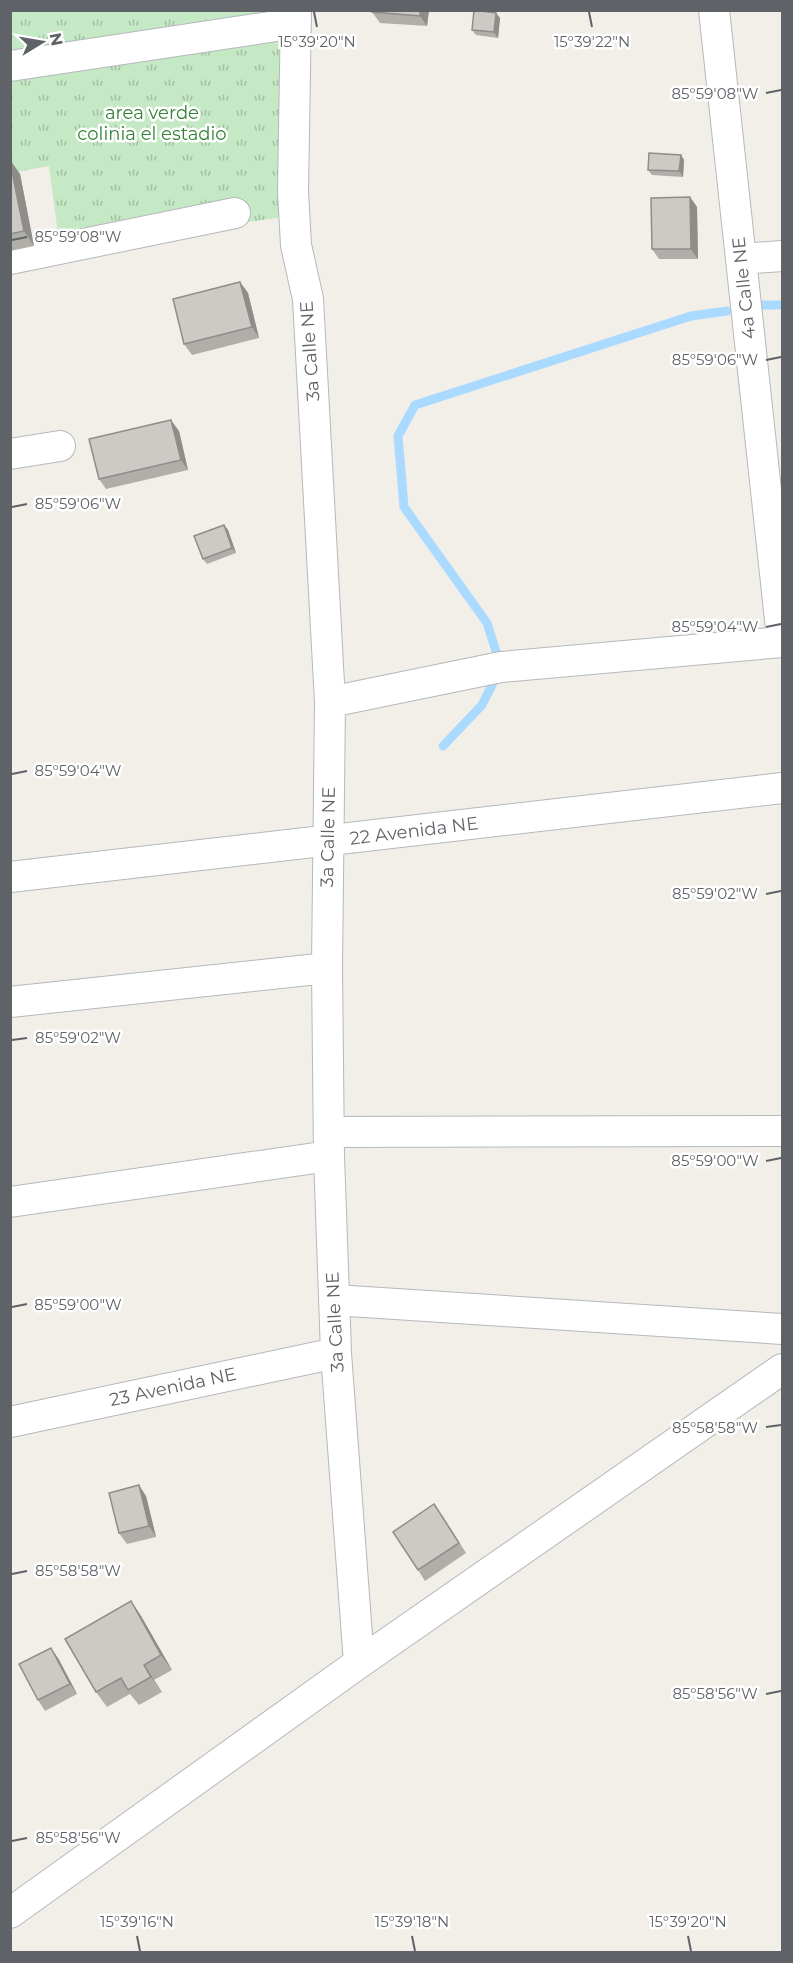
<svg xmlns="http://www.w3.org/2000/svg" width="793" height="1963" font-family="Montserrat,sans-serif">
  <defs>
    <pattern id="park-tufts" width="24" height="20" patternUnits="userSpaceOnUse" patternTransform="scale(1.5)"><rect width="24" height="20" fill="#c5e8c5"/><path d="M3 7l-1-3M5 7V3M7 7l1-3M15 17l-1-3M17 17v-4M19 17l1-3" fill="none" stroke="#a3c0a4"/></pattern>
  </defs>
  <rect width="100%" height="100%" fill="#f1efe8"/>
  <path fill="url(#park-tufts)" d="M 11,11 L 294,11 L 298,215 L 60,249 L 49,166 L 11,173 Z"/>
  <g fill="none" stroke-linecap="round" stroke-linejoin="round">
    <path stroke="#aadaff" stroke-width="9" d="M 762,305 L 782,305
      M 443,746 L 482,705 L 501,667 L 487,623 L 404,507 L 398,436 L 415,405 L 691,316 L 727,311"/>
    <g stroke="#b5b8bc" stroke-width="32">
      <path id="street" d="M 296,10 L 293,192 L 296,245 L 308,299 L 330,702 L 327,968 L 329,1156 L 336,1353 L 359,1663
        M 714,10 L 782,638
        M 10,66 L 296,23
        M 10,259 L 235,213
        M 741,259 L 782,256
        M 10,454 L 60,446
        M 330,702 L 501,667 L 782,642
        M 10,877 L 782,788
        M 10,1002 L 327,968
        M 329,1132 L 782,1131
        M 10,1202 L 329,1156
        M 334,1300 L 782,1329
        M 10,1422 L 336,1353
        M 10,1913 L 359,1663 L 782,1369"/>
    </g>
    <use href="#street" stroke="#fff" stroke-width="30"/>
  </g>
  <path fill="#afaea9" d="M 429,10 L 427,26 L 380,23 L 372,12 Z
    M 496,13 L 500,18 L 498,38 L 476,35 L 472,30 Z
    M 681,155 L 684,160 L 683,177 L 652,175 L 648,170 Z
    M 10,160 L 20,174 L 34,246 L 10,251 Z
    M 690,197 L 697,207 L 698,259 L 659,259 L 652,249 Z
    M 240,282 L 248,293 L 259,338 L 192,355 L 184,344 Z
    M 179,431 L 188,470 L 106,489 L 99,479 Z
    M 224,525 L 228,530 L 236,553 L 207,564 L 203,559 Z
    M 146,1496 L 156,1537 L 127,1544 L 119,1533 Z
    M 442,1515 L 466,1553 L 425,1581 L 418,1570 Z
    M 131,1601 L 141,1616 L 172,1670 L 154,1680 L 162,1692 L 139,1705 L 130,1694 L 107,1707 L 96,1692 Z
    M 58,1658 L 77,1694 L 45,1711 L 38,1700 Z"/>
  <path fill="#8f8d8a" d="M 420,10 L 429,10 L 427,26 L 420,16 Z
    M 496,13 L 500,18 L 498,38 L 494,32 Z
    M 681,155 L 684,160 L 683,177 L 679,171 Z
    M 10,160 L 20,174 L 34,246 L 24,231 Z
    M 690,197 L 697,207 L 698,259 L 691,249 Z
    M 240,282 L 248,293 L 259,338 L 252,327 Z
    M 171,420 L 179,431 L 188,470 L 181,460 Z
    M 224,525 L 228,530 L 236,553 L 232,548 Z
    M 139,1485 L 146,1496 L 156,1537 L 149,1526 Z
    M 131,1601 L 141,1616 L 172,1670 L 161,1655 Z
    M 51,1648 L 58,1658 L 77,1694 L 70,1684 Z
    M 144,1665 L 162,1692 L 151,1677 Z"/>
  <path fill="#cccac5" stroke="#8f8d8a" stroke-width="1.5" d="M 372,10 L 420,10 L 420,16 L 372,12 Z
    M 474,10 L 496,13 L 494,32 L 472,30 Z
    M 649,153 L 681,155 L 679,171 L 648,170 Z
    M 10,162 L 24,231 L 10,234 Z
    M 690,197 L 691,249 L 652,249 L 651,198 Z
    M 240,282 L 252,327 L 184,344 L 173,299 Z
    M 171,420 L 181,460 L 99,479 L 89,439 Z
    M 224,525 L 232,548 L 203,559 L 194,536 Z
    M 139,1485 L 149,1526 L 119,1533 L 109,1493 Z
    M 434,1504 L 459,1543 L 418,1570 L 393,1532 Z
    M 131,1601 L 161,1655 L 144,1665 L 151,1677 L 128,1690 L 121,1678 L 96,1692 L 65,1639 Z
    M 51,1648 L 70,1684 L 38,1700 L 19,1664 Z"/>
  <path fill="none" stroke="#5f6368" stroke-width="2" d="M 314,12 L 317,27M 589,12 L 592,27M 766,93 L 781,90M 12,240 L 27,237M 766,360 L 781,357M 12,507 L 27,504M 766,627 L 781,624M 12,774 L 27,771M 766,894 L 781,891M 12,1040 L 27,1038M 766,1161 L 781,1158M 12,1307 L 27,1304M 766,1427 L 781,1425M 12,1574 L 27,1571M 766,1694 L 781,1691M 12,1841 L 27,1838M 137,1936 L 140,1951M 412,1936 L 415,1951M 688,1936 L 691,1951"/>
  <g text-anchor="middle" dominant-baseline="central" stroke-width="5" stroke-linejoin="round" paint-order="stroke">
    <g font-size="18" fill="#348238" stroke="#fff">
      <text x="152" y="113">area verde<tspan x="152" dy="21">colinia el estadio</tspan></text>
    </g>
    <g font-size="18" fill="#5f6368" stroke="#fff">
      <text transform="translate(744 288) rotate(-96)">4a Calle NE</text>
      <text transform="translate(310 351) rotate(-94)">3a Calle NE</text>
      <text transform="translate(414 831) rotate(-7)">22 Avenida NE</text>
      <text transform="translate(328 837) rotate(-89)">3a Calle NE</text>
      <text transform="translate(335 1322) rotate(-93)">3a Calle NE</text>
      <text transform="translate(173 1387) rotate(-12)">23 Avenida NE</text>
    </g>
  </g>
  <g font-size="15" text-anchor="middle" fill="#5f6368" stroke="#fff" stroke-width="5" stroke-linejoin="round" paint-order="stroke">
    <text x="592" y="47">15°39'22"N</text>
    <text x="317" y="47">15°39'20"N</text>
    <text x="715" y="99">85°59'08"W</text>
    <text x="78" y="242">85°59'08"W</text>
    <text x="715" y="365">85°59'06"W</text>
    <text x="78" y="509">85°59'06"W</text>
    <text x="715" y="632">85°59'04"W</text>
    <text x="78" y="776">85°59'04"W</text>
    <text x="715" y="899">85°59'02"W</text>
    <text x="78" y="1043">85°59'02"W</text>
    <text x="715" y="1166">85°59'00"W</text>
    <text x="78" y="1310">85°59'00"W</text>
    <text x="715" y="1433">85°58'58"W</text>
    <text x="78" y="1576">85°58'58"W</text>
    <text x="715" y="1699">85°58'56"W</text>
    <text x="78" y="1843">85°58'56"W</text>
    <text x="137" y="1927">15°39'16"N</text>
    <text x="412" y="1927">15°39'18"N</text>
    <text x="688" y="1927">15°39'20"N</text>
  </g>
  <rect width="793" height="1963" fill="none" stroke="#5f6368" stroke-width="24"/>
  <g transform="translate(42 42) rotate(79)" stroke="#ffffff" stroke-width="4.5" paint-order="stroke">
  <path d="M0-4.5L10 22L0 15L-10 22Z" fill="#5f6368"/>
  <text y="-9" font-size="16" font-weight="bold" text-anchor="middle" fill="#5f6368">N</text>
  </g>
</svg>
